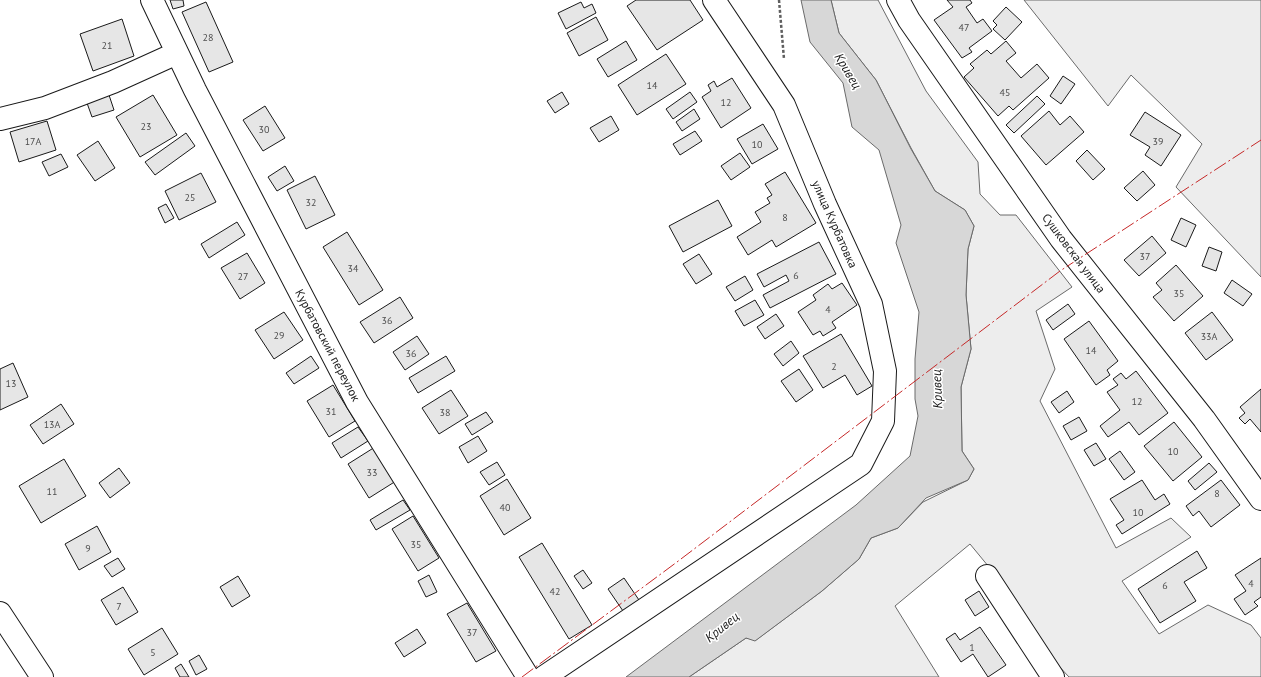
<svg xmlns="http://www.w3.org/2000/svg" width="1261" height="677" font-family="'PT Sans',sans-serif">
  <rect width="100%" height="100%" fill="#fff"/>
  <path fill="#ededed" stroke="#6a6a6a" d="M 831,0 L 878,0 L 926,91 L 978,162 L 980,194 L 1000,215 L 1016,215 L 1072,287 L 1036,311 L 1055,369 L 1040,401 L 1116,548 L 1171,518 L 1191,537 L 1122,581 L 1159,634 L 1208,605 L 1251,625 L 1261,638 L 1261,677 L 1069,677 L 1055,662 L 1012,595 L 970,544 L 895,606 L 939,677 L 689,677 L 746,638 L 756,640 L 822,591 L 859,559 L 871,538 L 898,528 L 923,502 L 968,480 L 974,469 L 962,451 L 961,387 L 971,349 L 966,295 L 968,249 L 974,226 L 965,210 L 935,191 L 911,148 L 876,80 L 839,33 Z
    M 1024,0 L 1261,0 L 1261,277 L 1176,187 L 1202,144 L 1131,75 L 1108,106 Z"/>
  <path fill="#d7d7d7" stroke="#6a6a6a" d="M 801,0 L 831,0 L 839,33 L 876,80 L 911,149 L 935,191 L 965,210 L 974,226 L 968,249 L 966,295 L 971,349 L 961,387 L 962,451 L 974,469 L 968,480 L 926,498 L 898,528 L 871,538 L 859,559 L 822,591 L 755,641 L 746,638 L 689,677 L 626,677 L 856,505 L 910,456 L 918,416 L 915,399 L 915,359 L 919,312 L 896,243 L 901,225 L 879,150 L 852,127 L 843,83 L 810,42 Z"/>
  <path fill="#e6e6e6" stroke="#1a1a1a" d="M 170,0 L 183,0 L 184,6 L 173,9 Z
    M 636,0 L 690,0 L 703,20 L 657,50 L 627,6 Z
    M 947,0 L 970,0 L 972,3 L 966,7 L 977,23 L 983,19 L 992,31 L 969,48 L 972,52 L 962,58 L 934,20 L 953,7 Z
    M 206,2 L 233,62 L 209,72 L 182,12 Z
    M 581,2 L 584,8 L 592,4 L 596,13 L 566,29 L 558,13 Z
    M 1006,7 L 1022,22 L 1005,40 L 993,29 L 997,25 L 993,21 Z
    M 596,17 L 608,40 L 579,56 L 567,33 Z
    M 122,19 L 134,56 L 93,71 L 80,34 Z
    M 626,41 L 637,60 L 608,77 L 597,59 Z
    M 1006,41 L 1016,53 L 1006,61 L 1021,78 L 1037,64 L 1049,78 L 1013,110 L 1009,106 L 998,116 L 964,77 L 974,68 L 970,64 L 987,50 L 991,54 Z
    M 666,54 L 686,84 L 637,115 L 618,85 Z
    M 1063,76 L 1075,84 L 1061,104 L 1050,96 Z
    M 732,78 L 751,108 L 721,128 L 702,97 L 711,91 L 708,85 L 714,81 L 717,87 Z
    M 562,92 L 569,104 L 555,113 L 547,101 Z
    M 690,92 L 697,102 L 673,119 L 666,109 Z
    M 109,95 L 114,110 L 92,117 L 87,103 Z
    M 153,95 L 177,135 L 140,157 L 116,117 Z
    M 1037,96 L 1045,104 L 1014,133 L 1006,125 Z
    M 265,106 L 285,138 L 263,151 L 243,120 Z
    M 694,109 L 700,119 L 682,131 L 676,122 Z
    M 1049,111 L 1060,125 L 1070,116 L 1084,132 L 1046,165 L 1021,136 Z
    M 1145,112 L 1181,135 L 1161,166 L 1145,155 L 1150,147 L 1130,135 Z
    M 611,116 L 619,130 L 599,142 L 590,128 Z
    M 47,121 L 56,150 L 19,162 L 10,132 Z
    M 763,124 L 778,149 L 752,164 L 737,139 Z
    M 695,131 L 702,141 L 680,155 L 673,144 Z
    M 186,133 L 195,146 L 155,175 L 145,162 Z
    M 98,141 L 115,168 L 95,181 L 77,155 Z
    M 1087,150 L 1105,169 L 1093,180 L 1076,161 Z
    M 740,153 L 750,167 L 731,180 L 721,166 Z
    M 61,154 L 68,167 L 49,176 L 42,162 Z
    M 285,166 L 294,181 L 277,191 L 268,177 Z
    M 1143,171 L 1155,185 L 1137,201 L 1124,188 Z
    M 785,172 L 816,223 L 776,247 L 772,240 L 748,255 L 737,237 L 761,222 L 755,212 L 770,203 L 767,198 L 772,195 L 765,184 Z
    M 201,173 L 216,202 L 179,220 L 165,191 Z
    M 315,176 L 335,215 L 306,229 L 287,190 Z
    M 718,200 L 732,226 L 683,252 L 669,226 Z
    M 166,204 L 174,218 L 165,223 L 158,208 Z
    M 1181,218 L 1196,225 L 1186,247 L 1171,240 Z
    M 237,222 L 245,235 L 209,258 L 201,244 Z
    M 347,232 L 383,290 L 359,305 L 323,247 Z
    M 1152,236 L 1166,253 L 1139,276 L 1124,260 Z
    M 819,242 L 836,274 L 770,308 L 763,295 L 789,281 L 786,275 L 764,287 L 757,274 Z
    M 1209,247 L 1222,252 L 1216,271 L 1202,266 Z
    M 247,253 L 265,283 L 240,299 L 221,268 Z
    M 699,254 L 712,274 L 696,284 L 683,264 Z
    M 1176,265 L 1203,296 L 1174,321 L 1153,297 L 1162,290 L 1156,283 Z
    M 745,276 L 753,290 L 735,301 L 726,287 Z
    M 1232,280 L 1252,294 L 1243,306 L 1224,293 Z
    M 842,283 L 857,305 L 832,322 L 836,328 L 823,336 L 820,331 L 813,335 L 798,312 L 816,300 L 813,295 L 828,284 L 832,289 Z
    M 400,297 L 413,318 L 374,343 L 360,322 Z
    M 755,300 L 764,315 L 744,326 L 735,311 Z
    M 1068,304 L 1075,314 L 1053,330 L 1046,320 Z
    M 284,312 L 303,340 L 274,359 L 255,330 Z
    M 1212,312 L 1233,340 L 1206,360 L 1185,333 Z
    M 776,314 L 784,326 L 765,339 L 757,327 Z
    M 1089,321 L 1118,361 L 1107,370 L 1110,375 L 1096,385 L 1064,339 Z
    M 841,334 L 872,386 L 857,395 L 845,375 L 823,388 L 803,356 Z
    M 417,336 L 429,354 L 405,370 L 393,352 Z
    M 791,341 L 799,353 L 783,366 L 774,354 Z
    M 311,356 L 319,368 L 294,384 L 286,373 Z
    M 446,356 L 455,371 L 418,393 L 409,378 Z
    M 13,363 L 28,397 L 0,410 L 0,369 Z
    M 799,369 L 813,390 L 796,402 L 781,381 Z
    M 1136,371 L 1168,413 L 1139,435 L 1129,422 L 1108,437 L 1100,426 L 1120,410 L 1107,392 L 1118,385 L 1113,379 L 1121,373 L 1126,379 Z
    M 333,385 L 355,421 L 329,437 L 307,401 Z
    M 1261,389 L 1261,432 L 1250,419 L 1245,424 L 1239,418 L 1245,413 L 1240,407 Z
    M 451,390 L 468,416 L 439,434 L 422,408 Z
    M 1067,391 L 1074,402 L 1059,413 L 1051,402 Z
    M 61,404 L 74,424 L 43,444 L 30,425 Z
    M 486,412 L 493,422 L 472,435 L 465,424 Z
    M 1079,417 L 1087,431 L 1071,440 L 1063,426 Z
    M 1174,422 L 1202,457 L 1173,481 L 1144,446 Z
    M 358,427 L 368,441 L 341,458 L 332,443 Z
    M 478,436 L 487,451 L 468,463 L 459,447 Z
    M 1096,443 L 1106,459 L 1094,466 L 1084,450 Z
    M 375,447 L 396,481 L 369,498 L 348,464 Z
    M 1120,451 L 1135,472 L 1124,480 L 1109,459 Z
    M 64,459 L 86,496 L 41,523 L 19,486 Z
    M 497,462 L 505,475 L 489,485 L 480,472 Z
    M 1209,463 L 1217,472 L 1195,490 L 1188,481 Z
    M 119,468 L 130,483 L 110,498 L 99,483 Z
    M 507,479 L 531,518 L 504,535 L 480,496 Z
    M 1142,480 L 1155,500 L 1164,494 L 1170,504 L 1122,534 L 1116,525 L 1124,520 L 1110,499 Z
    M 1221,480 L 1240,505 L 1211,527 L 1199,511 L 1193,516 L 1186,506 Z
    M 403,500 L 410,510 L 376,530 L 370,520 Z
    M 413,516 L 439,558 L 418,571 L 392,529 Z
    M 97,526 L 111,552 L 79,570 L 65,544 Z
    M 542,543 L 592,625 L 569,639 L 519,557 Z
    M 1197,551 L 1207,568 L 1184,582 L 1196,601 L 1160,623 L 1138,589 Z
    M 118,558 L 125,569 L 112,577 L 104,566 Z
    M 1261,558 L 1261,597 L 1254,602 L 1258,606 L 1245,615 L 1234,599 L 1246,591 L 1235,575 Z
    M 583,570 L 592,583 L 583,589 L 574,576 Z
    M 429,575 L 437,592 L 426,597 L 418,581 Z
    M 238,576 L 250,596 L 232,607 L 220,587 Z
    M 624,578 L 639,600 L 623,611 L 608,589 Z
    M 123,587 L 138,612 L 116,625 L 101,600 Z
    M 979,591 L 989,607 L 975,616 L 965,600 Z
    M 467,603 L 496,651 L 476,662 L 447,614 Z
    M 980,627 L 1006,665 L 988,677 L 973,654 L 961,662 L 946,639 L 955,633 L 960,640 Z
    M 162,628 L 178,654 L 144,675 L 128,649 Z
    M 417,629 L 426,643 L 404,657 L 395,643 Z
    M 199,655 L 207,669 L 196,675 L 189,661 Z
    M 181,664 L 189,677 L 180,677 L 175,668 Z"/>
  <g fill="none" stroke-linecap="round" stroke-linejoin="round">
    <g stroke="#1a1a1a" stroke-width="24">
      <path id="minor" d="M 152,0 L 195,90 L 357,402 L 528,677
        M 898,0 L 909,20 L 1061,239 L 1204,419 L 1261,499
        M 0,119 L 45,108 L 113,82 L 177,53
        M 987,576 L 1053,677
        M 0,613 L 42,677
        M 544,677 L 861,464 L 883,421 L 885,371 L 871,304 L 825,204 L 784,105 L 714,0"/>
    </g>
    <path stroke="#5f5f5f" stroke-width="2.5" stroke-dasharray="3 2" stroke-linecap="butt" d="M 779,0 L 784,59"/>
    <use href="#minor" stroke="#fff" stroke-width="22"/>
    <path stroke="#c62828" stroke-width="1" stroke-dasharray="14 3 2 3" stroke-linecap="butt" d="M 522,677 L 677,562 L 1060,271 L 1261,140"/>
  </g>
  <g text-anchor="middle" dominant-baseline="central" stroke-width="3" stroke-linejoin="round" paint-order="stroke">
    <g font-size="10" fill="#4d4d4d">
      <text x="964" y="27">47</text>
      <text x="208" y="37">28</text>
      <text x="107" y="45">21</text>
      <text x="652" y="85">14</text>
      <text x="1005" y="92">45</text>
      <text x="726" y="102">12</text>
      <text x="146" y="126">23</text>
      <text x="264" y="129">30</text>
      <text x="33" y="141">17А</text>
      <text x="1158" y="141">39</text>
      <text x="757" y="144">10</text>
      <text x="190" y="197">25</text>
      <text x="311" y="202">32</text>
      <text x="785" y="217">8</text>
      <text x="1145" y="256">37</text>
      <text x="353" y="268">34</text>
      <text x="796" y="275">6</text>
      <text x="243" y="276">27</text>
      <text x="1179" y="293">35</text>
      <text x="828" y="309">4</text>
      <text x="387" y="320">36</text>
      <text x="279" y="335">29</text>
      <text x="1209" y="336">33А</text>
      <text x="1091" y="350">14</text>
      <text x="411" y="353">36</text>
      <text x="834" y="366">2</text>
      <text x="11" y="383">13</text>
      <text x="1137" y="401">12</text>
      <text x="331" y="411">31</text>
      <text x="445" y="412">38</text>
      <text x="52" y="424">13А</text>
      <text x="1173" y="451">10</text>
      <text x="372" y="472">33</text>
      <text x="52" y="491">11</text>
      <text x="1217" y="493">8</text>
      <text x="505" y="507">40</text>
      <text x="1138" y="512">10</text>
      <text x="416" y="544">35</text>
      <text x="88" y="548">9</text>
      <text x="1251" y="583">4</text>
      <text x="1165" y="585">6</text>
      <text x="555" y="591">42</text>
      <text x="119" y="606">7</text>
      <text x="472" y="632">37</text>
      <text x="972" y="647">1</text>
      <text x="153" y="652">5</text>
    </g>
    <g font-size="12" fill="#1a1a1a" stroke="#fff">
      <text transform="translate(835 224) rotate(66)">улица Курбатовка</text>
      <text transform="translate(1074 253) rotate(53)">Сушковская улица</text>
      <text transform="translate(328 345) rotate(62)">Курбатовский переулок</text>
    </g>
    <g font-size="13" font-style="italic" fill="#1a1a1a" stroke="#fff">
      <text transform="translate(848 71) rotate(59)">Кривец</text>
      <text transform="translate(937 389) rotate(-92)">Кривец</text>
      <text transform="translate(722 627) rotate(-39)">Кривец</text>
    </g>
  </g>
</svg>
